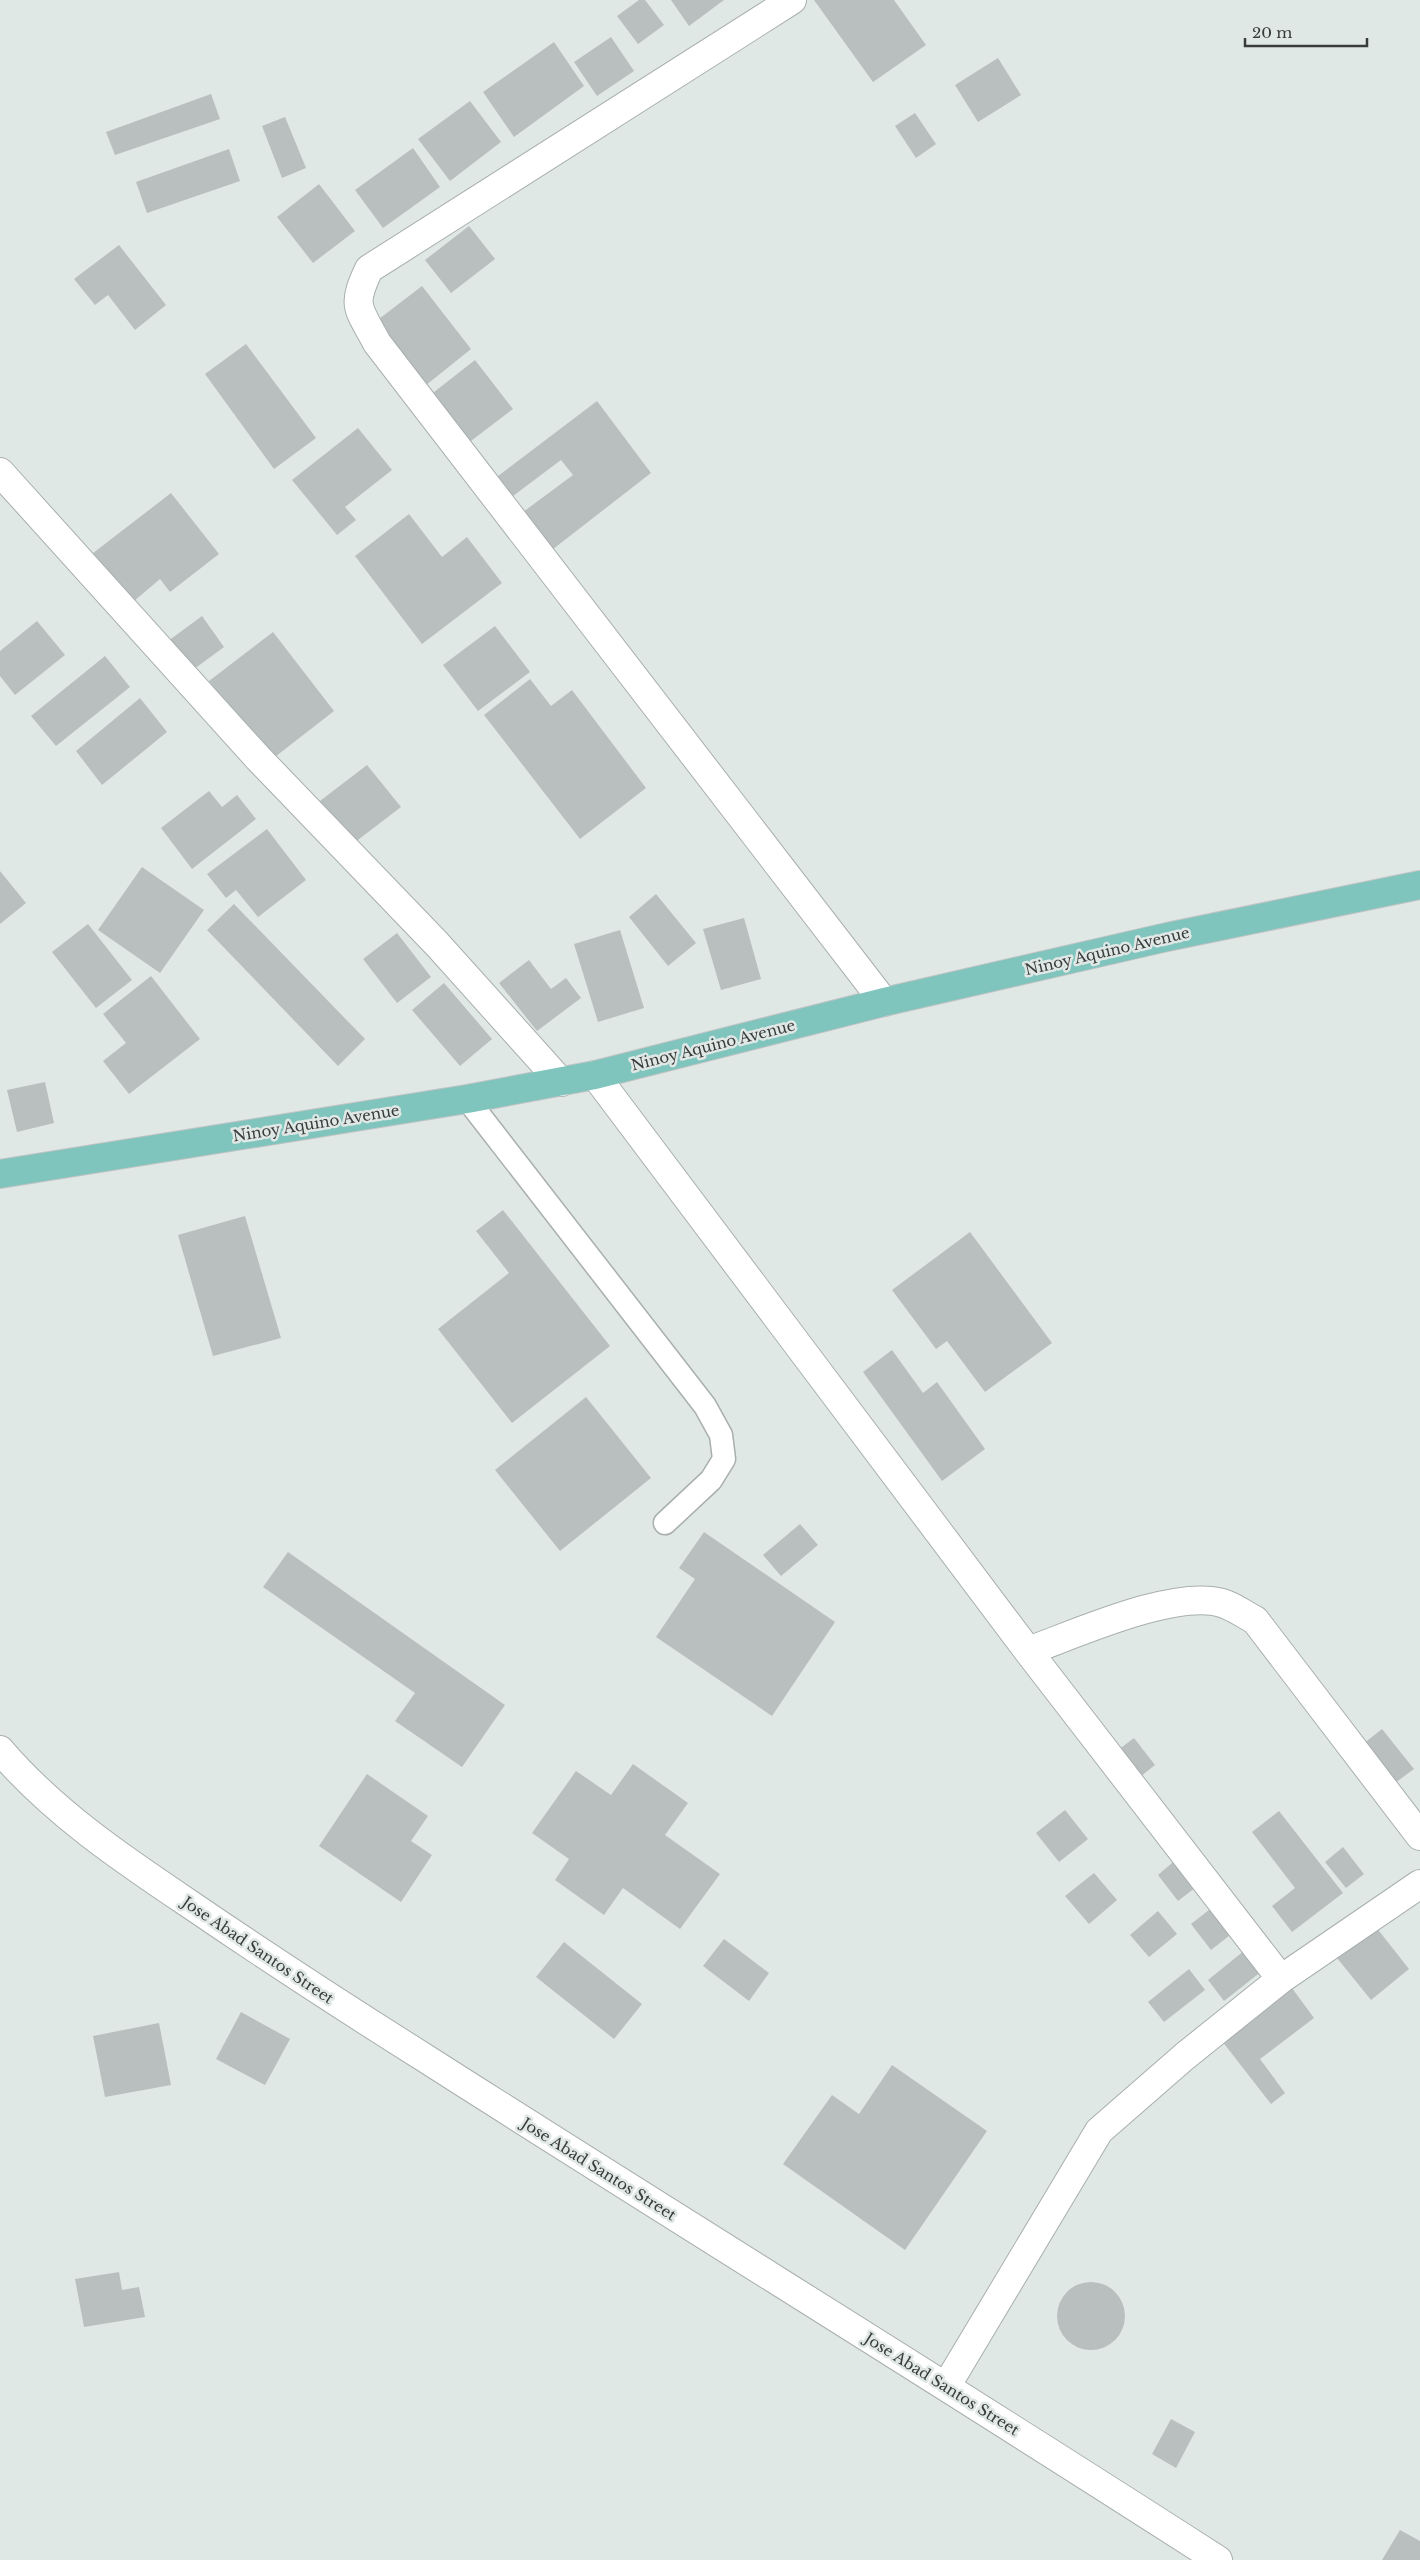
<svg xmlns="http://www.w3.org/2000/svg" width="1420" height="2560" font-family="'Libre Baskerville',serif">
  <rect width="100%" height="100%" fill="#e0e8e6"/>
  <path fill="#b8bfbe" d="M 639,0 L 645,0 L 664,25 L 638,44 L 617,16 Z
    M 671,0 L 724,0 L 689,26 Z
    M 814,0 L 894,0 L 926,45 L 873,82 Z
    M 611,37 L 634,71 L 597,96 L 574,62 Z
    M 554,42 L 584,86 L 514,137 L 483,92 Z
    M 998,58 L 1021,95 L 978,122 L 955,85 Z
    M 211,94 L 220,119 L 115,155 L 106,132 Z
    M 470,101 L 501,142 L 450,181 L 418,139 Z
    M 915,113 L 936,144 L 916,158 L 895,126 Z
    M 285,117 L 306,168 L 282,178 L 262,126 Z
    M 413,148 L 440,187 L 383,228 L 355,190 Z
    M 229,149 L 240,181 L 147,213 L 136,182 Z
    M 319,184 L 355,231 L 313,263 L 277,217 Z
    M 469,226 L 495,259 L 451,293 L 425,260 Z
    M 119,245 L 166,305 L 135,330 L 108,295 L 95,305 L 74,279 Z
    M 422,286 L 471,349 L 425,386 L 375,322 Z
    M 246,344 L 316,438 L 274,469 L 205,374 Z
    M 475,360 L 513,409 L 467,444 L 429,396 Z
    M 597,401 L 651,473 L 548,553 L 519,515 L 573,475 L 561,460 L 513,496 L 498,476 Z
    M 358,428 L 392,470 L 345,507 L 356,520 L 337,535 L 292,480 Z
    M 171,493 L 219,554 L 170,592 L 160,579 L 127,607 L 88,557 Z
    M 409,514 L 442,557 L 467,537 L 502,583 L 422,644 L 355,556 Z
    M 202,616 L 224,647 L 186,675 L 164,644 Z
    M 37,621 L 65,655 L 15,695 L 0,676 L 0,651 Z
    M 495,626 L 530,672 L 478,711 L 443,665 Z
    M 273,632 L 334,711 L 271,760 L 209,681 Z
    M 105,656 L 130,687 L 56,746 L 31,716 Z
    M 530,679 L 551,706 L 572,690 L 646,788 L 580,839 L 484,715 Z
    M 140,698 L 167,732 L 102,785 L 76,751 Z
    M 367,765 L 401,807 L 350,846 L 316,804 Z
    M 209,791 L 222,807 L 237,795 L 256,819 L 192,869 L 161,828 Z
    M 267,829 L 306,880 L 258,917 L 236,890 L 226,898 L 207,874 Z
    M 142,867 L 204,910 L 160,973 L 98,930 Z
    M 0,871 L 26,903 L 0,924 Z
    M 656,894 L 696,943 L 668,966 L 629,917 Z
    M 234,904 L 365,1039 L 338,1066 L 207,930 Z
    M 744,918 L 761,979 L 721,990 L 703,929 Z
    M 88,924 L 132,980 L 96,1008 L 52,952 Z
    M 620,930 L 644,1008 L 598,1022 L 574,944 Z
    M 397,933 L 431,977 L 397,1003 L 363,959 Z
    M 529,960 L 551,989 L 566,978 L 581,998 L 537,1031 L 499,983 Z
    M 151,976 L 200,1039 L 129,1094 L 103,1061 L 126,1043 L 103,1014 Z
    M 444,983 L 492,1039 L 460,1066 L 412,1010 Z
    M 45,1082 L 54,1123 L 17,1132 L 7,1090 Z
    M 503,1210 L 610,1346 L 512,1423 L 438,1329 L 509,1273 L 476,1231 Z
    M 245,1216 L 281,1338 L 213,1356 L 178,1235 Z
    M 970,1232 L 1052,1343 L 985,1392 L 947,1341 L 936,1349 L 892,1290 Z
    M 892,1350 L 923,1393 L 937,1382 L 985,1449 L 942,1481 L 863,1372 Z
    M 586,1397 L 651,1478 L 560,1551 L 495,1470 Z
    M 800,1524 L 818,1545 L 781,1576 L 763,1555 Z
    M 704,1532 L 835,1622 L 772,1716 L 656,1637 L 695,1579 L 679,1568 Z
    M 288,1552 L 505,1705 L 462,1767 L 395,1721 L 415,1693 L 263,1587 Z
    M 1382,1729 L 1414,1769 L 1388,1788 L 1358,1748 Z
    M 1134,1738 L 1155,1765 L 1131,1784 L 1110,1756 Z
    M 633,1764 L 688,1803 L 665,1835 L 720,1874 L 680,1929 L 623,1888 L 604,1915 L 555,1880 L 569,1859 L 532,1833 L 576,1771 L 611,1795 Z
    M 367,1774 L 428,1816 L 411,1841 L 432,1855 L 401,1902 L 319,1846 Z
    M 1065,1810 L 1088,1839 L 1059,1862 L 1036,1833 Z
    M 1279,1811 L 1343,1893 L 1292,1932 L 1272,1906 L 1295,1888 L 1252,1832 Z
    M 1343,1847 L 1364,1874 L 1346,1888 L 1325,1862 Z
    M 1179,1857 L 1200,1884 L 1178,1901 L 1158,1875 Z
    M 1094,1873 L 1117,1900 L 1089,1924 L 1065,1896 Z
    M 1214,1906 L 1234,1932 L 1211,1950 L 1191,1924 Z
    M 1158,1911 L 1177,1934 L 1149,1957 L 1130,1935 Z
    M 1372,1922 L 1409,1969 L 1371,2000 L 1333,1953 Z
    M 724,1939 L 769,1973 L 749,2001 L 703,1966 Z
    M 564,1942 L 642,2004 L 614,2039 L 536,1977 Z
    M 1250,1946 L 1267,1967 L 1224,2001 L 1208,1980 Z
    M 1189,1969 L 1205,1990 L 1164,2022 L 1148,2002 Z
    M 1292,1988 L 1314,2018 L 1260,2059 L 1285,2093 L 1271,2104 L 1222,2041 Z
    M 241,2012 L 290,2039 L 265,2085 L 216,2059 Z
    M 159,2023 L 171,2085 L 105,2097 L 93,2036 Z
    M 892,2065 L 987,2131 L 905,2250 L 783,2164 L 832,2095 L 859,2114 Z
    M 119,2272 L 122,2290 L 139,2287 L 145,2317 L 84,2327 L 75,2279 Z
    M1057 2316a34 34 0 1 1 68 0a34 34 0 1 1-68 0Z
    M 1171,2419 L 1195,2432 L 1176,2468 L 1152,2454 Z
    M 1400,2530 L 1420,2541 L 1420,2560 L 1382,2560 Z"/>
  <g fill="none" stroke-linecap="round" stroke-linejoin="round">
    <g stroke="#a8afae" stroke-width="25">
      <path id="lane" d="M 467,1099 L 705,1406 L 721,1435 L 724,1459 L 711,1480 L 665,1523"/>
    </g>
    <g stroke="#a8afae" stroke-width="30">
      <path id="street" d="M 792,0 L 369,269 C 351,307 358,307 377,343 L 884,1002
        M 0,472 L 258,758 L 437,944 L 561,1082
        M 595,1075 L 1028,1651 L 1281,1979
        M 1028,1651 C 1076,1634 1174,1589 1222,1603 C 1233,1606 1245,1615 1255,1620 L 1420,1836
        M 947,2385 L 1099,2131 L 1185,2056 L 1281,1979 L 1420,1884"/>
    </g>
    <g stroke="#a8afae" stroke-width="30">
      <path id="secondary" d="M 0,1750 C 53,1812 121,1858 188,1903 C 267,1957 347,2009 428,2060 C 691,2228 956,2391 1218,2560"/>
    </g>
    <g stroke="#c4c4c4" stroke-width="30">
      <path id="primary" d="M 0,1174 L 467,1099 L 595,1075 L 884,1002 L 1167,937 L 1420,885"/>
    </g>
    <use href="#lane" stroke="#fff" stroke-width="22"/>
    <use href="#street" stroke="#fff" stroke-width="28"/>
    <use href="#secondary" stroke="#fff" stroke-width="28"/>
    <use href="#primary" stroke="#80c4be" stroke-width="28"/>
  </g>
  <g text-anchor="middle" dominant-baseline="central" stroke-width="5" stroke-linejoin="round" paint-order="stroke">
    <g font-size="15" fill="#393c3c" stroke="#e0e8e6">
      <text transform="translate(1107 951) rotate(-13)">Ninoy Aquino Avenue</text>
      <text transform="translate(713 1045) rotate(-14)">Ninoy Aquino Avenue</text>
      <text transform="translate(316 1123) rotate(-9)">Ninoy Aquino Avenue</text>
      <text transform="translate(258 1950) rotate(34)">Jose Abad Santos Street</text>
      <text transform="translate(599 2169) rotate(32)">Jose Abad Santos Street</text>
      <text transform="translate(942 2384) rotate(32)">Jose Abad Santos Street</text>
    </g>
  </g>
  <path d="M1245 38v8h122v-8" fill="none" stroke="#393c3c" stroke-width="2.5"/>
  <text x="1252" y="38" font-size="15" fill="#393c3c" stroke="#e0e8e6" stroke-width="4" paint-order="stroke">20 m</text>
</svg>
